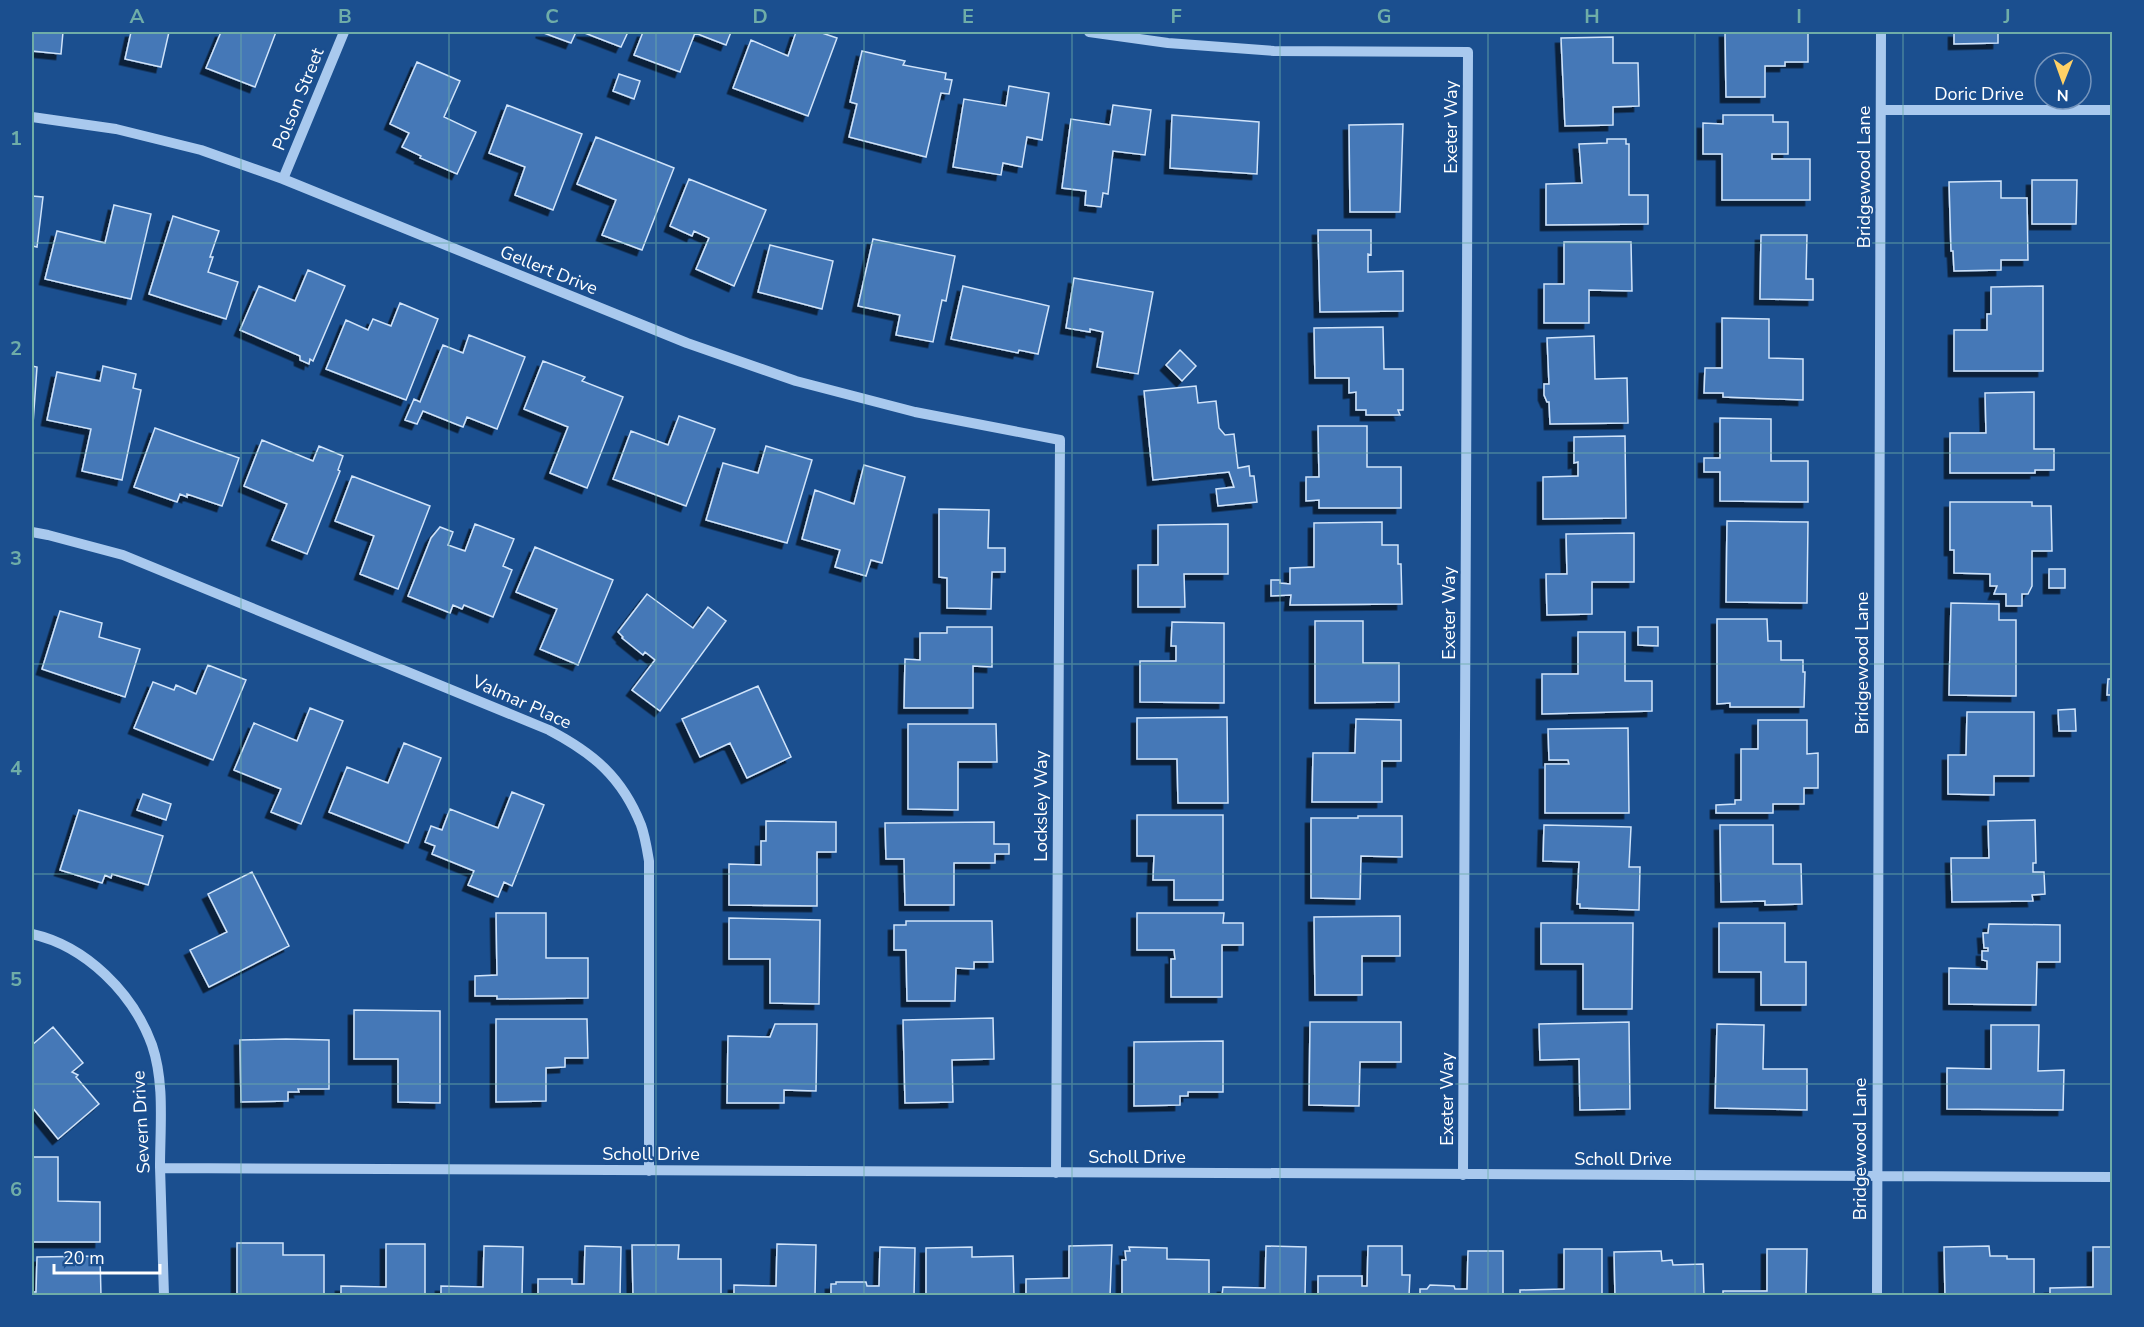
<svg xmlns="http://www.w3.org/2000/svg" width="2144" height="1327" font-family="'Nunito Sans',sans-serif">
  <defs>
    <filter id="shadow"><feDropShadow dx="-5.5" dy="5.5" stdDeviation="0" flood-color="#0009"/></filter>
  </defs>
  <rect width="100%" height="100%" fill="#1b4f8f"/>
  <path fill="#4478b7" stroke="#cfe3fa" stroke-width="1.5" filter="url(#shadow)" d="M 32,32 L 63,32 L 61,54 L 32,51 Z
    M 131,32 L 169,32 L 161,67 L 125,59 Z
    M 221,32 L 276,32 L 255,87 L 206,68 Z
    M 541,32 L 576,32 L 571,43 Z
    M 582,32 L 628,32 L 621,47 Z
    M 643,32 L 731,32 L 726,45 L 695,33 L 680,72 L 634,55 Z
    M 796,32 L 819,32 L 837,38 L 808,116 L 733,88 L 751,40 L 788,56 Z
    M 1725,32 L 1808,32 L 1808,62 L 1785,62 L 1785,66 L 1765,66 L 1765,97 L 1726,97 Z
    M 1954,32 L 1998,32 L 1998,43 L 1954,44 Z
    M 1613,37 L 1613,63 L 1638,63 L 1639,106 L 1613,107 L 1613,125 L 1565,126 L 1561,38 Z
    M 862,51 L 905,61 L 903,65 L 946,73 L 945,79 L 952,80 L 949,94 L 941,93 L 926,157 L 849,137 L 857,104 L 850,102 Z
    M 417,62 L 460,81 L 444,117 L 476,132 L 457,174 L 420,158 L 421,156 L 402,147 L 409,133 L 390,124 Z
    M 619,74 L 640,81 L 634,99 L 613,91 Z
    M 1009,86 L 1049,93 L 1042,140 L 1027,137 L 1022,167 L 1003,163 L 1001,175 L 953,167 L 964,99 L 1006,106 Z
    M 507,105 L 582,134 L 553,210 L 515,195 L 525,167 L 489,153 Z
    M 1113,105 L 1151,110 L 1145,155 L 1113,151 L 1108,194 L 1103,193 L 1101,207 L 1085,205 L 1086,191 L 1062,188 L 1071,119 L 1110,125 Z
    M 1172,115 L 1259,122 L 1257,174 L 1170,168 Z
    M 1723,115 L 1773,115 L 1773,122 L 1788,122 L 1788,154 L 1772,154 L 1772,159 L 1810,159 L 1810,200 L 1722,200 L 1722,154 L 1703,154 L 1703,123 L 1723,124 Z
    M 1403,124 L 1400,212 L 1350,212 L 1349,125 Z
    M 596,137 L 674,168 L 642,250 L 602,235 L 616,200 L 577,184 Z
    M 1607,139 L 1626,139 L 1626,144 L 1629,144 L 1629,195 L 1648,195 L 1648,224 L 1546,225 L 1546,184 L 1582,183 L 1579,144 L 1607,143 Z
    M 689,179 L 766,210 L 734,286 L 696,269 L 709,238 L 694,231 L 692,236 L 670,226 Z
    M 2032,180 L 2077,180 L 2076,224 L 2032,224 Z
    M 2001,181 L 2001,198 L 2027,198 L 2028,260 L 2001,260 L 2001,270 L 1954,271 L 1953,251 L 1951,251 L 1949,182 Z
    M 32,196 L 43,197 L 37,247 L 32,246 Z
    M 114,205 L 151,214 L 131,299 L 45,279 L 57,231 L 105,243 Z
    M 173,216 L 219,231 L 210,257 L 213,257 L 208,272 L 238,282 L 226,319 L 149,294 Z
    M 1318,230 L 1371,230 L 1371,255 L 1368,254 L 1368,272 L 1403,271 L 1403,311 L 1320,312 Z
    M 1761,235 L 1807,235 L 1806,279 L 1813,279 L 1813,300 L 1760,299 Z
    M 873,239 L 955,256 L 946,301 L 942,300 L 933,342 L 896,335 L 900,315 L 858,306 Z
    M 1564,242 L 1631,242 L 1632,291 L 1589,290 L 1589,323 L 1544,323 L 1544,284 L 1564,284 Z
    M 770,245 L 833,261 L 822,309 L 758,292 Z
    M 308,270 L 345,286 L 313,361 L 310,359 L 309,364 L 300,360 L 300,356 L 240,330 L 259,286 L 295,301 Z
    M 1074,278 L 1153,292 L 1138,374 L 1097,367 L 1103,332 L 1090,329 L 1090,332 L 1066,328 Z
    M 963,286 L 1049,306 L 1038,354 L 1019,350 L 1018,353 L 951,339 Z
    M 2043,286 L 2043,371 L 1954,371 L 1954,330 L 1987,330 L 1987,314 L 1991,314 L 1991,287 Z
    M 400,303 L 438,319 L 406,400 L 326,369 L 346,320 L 368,330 L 373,319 L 391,326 Z
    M 1722,318 L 1769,319 L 1769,358 L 1803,359 L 1803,400 L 1723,397 L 1723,393 L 1704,393 L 1705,368 L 1722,368 Z
    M 1383,327 L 1384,369 L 1403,369 L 1403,410 L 1398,410 L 1400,415 L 1366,415 L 1366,410 L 1356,410 L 1356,392 L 1349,393 L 1349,378 L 1315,378 L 1314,328 Z
    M 469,335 L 525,357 L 497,429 L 467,417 L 463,427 L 423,411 L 417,424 L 405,420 L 414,399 L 420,402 L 443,345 L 463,353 Z
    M 1594,336 L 1595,379 L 1627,378 L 1628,423 L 1550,424 L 1549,402 L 1547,402 L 1544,395 L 1544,384 L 1549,384 L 1547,338 Z
    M 1180,350 L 1196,366 L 1182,381 L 1166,365 Z
    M 543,361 L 585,377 L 582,381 L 623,397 L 587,488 L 550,473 L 568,427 L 524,409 Z
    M 32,366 L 37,367 L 32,438 Z
    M 103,366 L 136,374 L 133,388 L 141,390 L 122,480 L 82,471 L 91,429 L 47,420 L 57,372 L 100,381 Z
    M 1196,386 L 1198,403 L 1216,401 L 1219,428 L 1225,435 L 1234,434 L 1238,468 L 1249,466 L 1250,476 L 1254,476 L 1257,502 L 1218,506 L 1216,489 L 1234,487 L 1229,472 L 1153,480 L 1144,391 Z
    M 2034,392 L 2034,449 L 2054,449 L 2054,470 L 2035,470 L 2035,473 L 1950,473 L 1950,433 L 1986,433 L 1985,393 Z
    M 679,416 L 715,429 L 686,506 L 613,479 L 631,431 L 668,445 Z
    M 1720,418 L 1771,419 L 1771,461 L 1808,461 L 1808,502 L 1720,501 L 1720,472 L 1704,472 L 1704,458 L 1720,458 Z
    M 1318,426 L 1367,426 L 1367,467 L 1401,467 L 1401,508 L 1319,508 L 1319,500 L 1306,501 L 1306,477 L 1319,477 Z
    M 155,428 L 239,458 L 222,506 L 187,494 L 187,497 L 180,494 L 177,502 L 134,487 Z
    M 1625,436 L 1626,518 L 1543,519 L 1543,477 L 1578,476 L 1578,462 L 1574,463 L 1574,437 Z
    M 262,440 L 313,461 L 319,446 L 343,456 L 338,470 L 340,471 L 307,554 L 272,540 L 287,504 L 244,486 Z
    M 766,446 L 812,460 L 787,543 L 706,520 L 723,463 L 758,473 Z
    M 864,465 L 905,477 L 882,563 L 871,560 L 866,576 L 835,567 L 840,550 L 802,539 L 815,490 L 854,504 Z
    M 352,476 L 430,506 L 398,589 L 360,574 L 374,536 L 335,521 Z
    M 1950,502 L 2032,502 L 2032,506 L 2051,506 L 2052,551 L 2032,551 L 2032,586 L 2028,594 L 2022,594 L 2022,606 L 2006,606 L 2006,594 L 1994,594 L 1997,586 L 1990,586 L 1990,574 L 1954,573 L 1954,550 L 1950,550 Z
    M 939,509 L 989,510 L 988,548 L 1005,548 L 1005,572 L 992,572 L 991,609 L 947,608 L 947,578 L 939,577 Z
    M 1727,521 L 1808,522 L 1807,603 L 1726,602 Z
    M 1382,522 L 1382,545 L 1398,545 L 1398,564 L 1401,564 L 1402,604 L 1290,605 L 1291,595 L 1271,596 L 1271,580 L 1280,580 L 1280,583 L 1290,584 L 1290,568 L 1314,567 L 1314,523 Z
    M 475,524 L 514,539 L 503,566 L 512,570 L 493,617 L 464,605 L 462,609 L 453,605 L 450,613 L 408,596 L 431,538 L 440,527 L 453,532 L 448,545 L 465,551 Z
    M 1228,524 L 1228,574 L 1184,574 L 1185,607 L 1138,607 L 1138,565 L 1158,565 L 1158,525 Z
    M 1634,533 L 1634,582 L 1592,582 L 1592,614 L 1547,615 L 1546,574 L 1567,574 L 1566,534 Z
    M 535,547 L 613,580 L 578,665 L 540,649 L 557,609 L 516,592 Z
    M 2049,569 L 2065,569 L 2065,588 L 2049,588 Z
    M 647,594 L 693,628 L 708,607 L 726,621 L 660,711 L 632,690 L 655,660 L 645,652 L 643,655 L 622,638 L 623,637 L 618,632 Z
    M 1951,603 L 1999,604 L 1999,620 L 2016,620 L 2016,696 L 1949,695 Z
    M 60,611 L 102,623 L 99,637 L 140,649 L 125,697 L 42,669 Z
    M 1717,619 L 1767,619 L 1768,641 L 1781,641 L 1781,660 L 1803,660 L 1803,672 L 1805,672 L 1804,707 L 1730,707 L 1730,703 L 1717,704 Z
    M 1315,621 L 1363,621 L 1363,663 L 1399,663 L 1399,702 L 1315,703 Z
    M 1172,622 L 1224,623 L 1224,703 L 1140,702 L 1140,661 L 1176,661 L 1176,646 L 1171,646 Z
    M 947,627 L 992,627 L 992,667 L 973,666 L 973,708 L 904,708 L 905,659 L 920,660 L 920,633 L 947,633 Z
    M 1638,627 L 1658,627 L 1658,646 L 1638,645 Z
    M 1578,632 L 1625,632 L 1625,681 L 1652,681 L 1652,711 L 1542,714 L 1542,674 L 1578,674 Z
    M 208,665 L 246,680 L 213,760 L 134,728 L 153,682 L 174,690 L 176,685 L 196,694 Z
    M 2108,679 L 2112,679 L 2112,695 L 2107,695 Z
    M 758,686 L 791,757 L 747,778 L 730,743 L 700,757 L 682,719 Z
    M 310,708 L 343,721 L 301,824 L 271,812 L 281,789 L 234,770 L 254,723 L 297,741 Z
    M 2075,709 L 2076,731 L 2059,731 L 2058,710 Z
    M 1967,712 L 2034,712 L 2034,776 L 1994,776 L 1994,795 L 1948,794 L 1948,755 L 1966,755 Z
    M 1227,717 L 1228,803 L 1178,803 L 1177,759 L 1137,759 L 1137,718 Z
    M 1356,719 L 1401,720 L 1401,761 L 1382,761 L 1382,802 L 1312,802 L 1313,753 L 1355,753 Z
    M 1758,720 L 1807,720 L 1807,754 L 1818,753 L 1818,788 L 1804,788 L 1804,804 L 1773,804 L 1773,813 L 1716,813 L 1716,805 L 1735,804 L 1735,800 L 1741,800 L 1741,749 L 1758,749 Z
    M 908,724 L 996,724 L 997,762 L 958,762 L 958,810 L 908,809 Z
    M 1628,728 L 1629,813 L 1545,813 L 1545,764 L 1569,764 L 1568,760 L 1549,760 L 1548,729 Z
    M 404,743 L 441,758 L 408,843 L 329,812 L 347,767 L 388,783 Z
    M 512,792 L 544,805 L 512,886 L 504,882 L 498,897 L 468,885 L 474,871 L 432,854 L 435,846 L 425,842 L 431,826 L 442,830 L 450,809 L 498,828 Z
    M 143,794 L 171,804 L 166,820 L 137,810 Z
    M 79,810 L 163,836 L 148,885 L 112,874 L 111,878 L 105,875 L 102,883 L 60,870 Z
    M 1137,815 L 1223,815 L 1223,900 L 1174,900 L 1174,880 L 1153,880 L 1154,856 L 1137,856 Z
    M 1358,816 L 1402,816 L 1402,857 L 1361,856 L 1360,899 L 1311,898 L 1311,818 L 1358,818 Z
    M 2035,820 L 2036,863 L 2033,863 L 2033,872 L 2044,872 L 2045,894 L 2032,895 L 2033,901 L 1952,902 L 1951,858 L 1989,858 L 1988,821 Z
    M 766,821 L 836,822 L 836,852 L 817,852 L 817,906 L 729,905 L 729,864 L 761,865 L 761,841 L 766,841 Z
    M 994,822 L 994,844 L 1009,844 L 1009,854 L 995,854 L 995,863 L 954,863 L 954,905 L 905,905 L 904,859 L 886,859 L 885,823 Z
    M 1544,825 L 1631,827 L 1629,867 L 1640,867 L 1639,910 L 1580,908 L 1580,904 L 1577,904 L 1579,862 L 1543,861 Z
    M 1720,825 L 1773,825 L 1773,864 L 1801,864 L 1802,904 L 1765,905 L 1765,901 L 1721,902 Z
    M 252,872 L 289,946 L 209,987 L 190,950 L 227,932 L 208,894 Z
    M 496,913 L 546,913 L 546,958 L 588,958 L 588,998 L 497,999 L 497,996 L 475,996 L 475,976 L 497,975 Z
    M 1137,913 L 1224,913 L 1223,923 L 1243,923 L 1243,945 L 1222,945 L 1222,997 L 1171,997 L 1171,959 L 1175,959 L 1174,950 L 1137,950 Z
    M 1400,916 L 1400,956 L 1362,956 L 1362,995 L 1315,995 L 1314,917 Z
    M 729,918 L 820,920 L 819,1004 L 770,1003 L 770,959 L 729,959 Z
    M 906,921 L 992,921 L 993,962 L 974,962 L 974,969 L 956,968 L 955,1001 L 907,1001 L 906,950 L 894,950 L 894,925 L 906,925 Z
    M 1541,923 L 1633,923 L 1632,1009 L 1583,1009 L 1583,964 L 1541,964 Z
    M 1719,923 L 1785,923 L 1785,962 L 1806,962 L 1806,1005 L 1761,1005 L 1761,972 L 1719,972 Z
    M 1989,924 L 2060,925 L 2060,962 L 2037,962 L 2036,1005 L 1949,1004 L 1949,968 L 1987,969 L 1987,961 L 1982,960 L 1982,951 L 1988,951 L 1988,948 L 1984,948 L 1983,933 L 1988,933 Z
    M 354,1010 L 440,1011 L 440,1103 L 398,1102 L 398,1059 L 354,1059 Z
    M 993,1018 L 994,1059 L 952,1060 L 953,1102 L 905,1103 L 903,1020 Z
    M 496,1019 L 587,1019 L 588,1058 L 565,1058 L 565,1067 L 546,1068 L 546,1101 L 496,1102 Z
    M 1310,1022 L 1401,1022 L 1401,1062 L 1360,1062 L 1359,1106 L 1309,1105 Z
    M 1629,1022 L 1630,1109 L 1580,1110 L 1579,1059 L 1540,1060 L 1539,1024 Z
    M 775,1024 L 817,1024 L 816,1091 L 784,1090 L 784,1103 L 727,1103 L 728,1036 L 770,1037 Z
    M 1717,1024 L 1764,1025 L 1763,1069 L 1807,1069 L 1807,1110 L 1715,1108 Z
    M 1991,1025 L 2039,1025 L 2038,1071 L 2064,1070 L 2063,1110 L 1947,1109 L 1947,1068 L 1991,1069 Z
    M 53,1027 L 83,1063 L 72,1072 L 78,1075 L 76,1077 L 99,1104 L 58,1139 L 32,1107 L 32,1045 Z
    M 286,1039 L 329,1040 L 329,1089 L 298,1089 L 299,1092 L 288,1092 L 288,1101 L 241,1102 L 240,1040 Z
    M 1223,1041 L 1223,1092 L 1188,1092 L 1188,1096 L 1180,1096 L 1180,1105 L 1134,1106 L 1134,1042 Z
    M 32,1157 L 58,1157 L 58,1201 L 100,1202 L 100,1242 L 32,1242 Z
    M 237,1243 L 283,1243 L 283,1255 L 324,1255 L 324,1296 L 237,1296 Z
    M 386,1244 L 425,1244 L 425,1296 L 341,1296 L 341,1286 L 386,1287 Z
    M 777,1244 L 816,1245 L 815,1296 L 734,1296 L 734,1285 L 776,1286 Z
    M 632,1245 L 679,1245 L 678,1259 L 721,1259 L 721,1296 L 633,1296 Z
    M 1112,1245 L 1110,1296 L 1026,1296 L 1026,1279 L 1069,1278 L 1069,1246 Z
    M 484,1246 L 523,1247 L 522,1296 L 441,1296 L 441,1286 L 483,1287 Z
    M 585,1246 L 621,1247 L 620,1296 L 538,1296 L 538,1279 L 572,1279 L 572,1284 L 584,1284 Z
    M 1266,1246 L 1306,1247 L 1305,1296 L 1222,1296 L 1223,1287 L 1265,1288 Z
    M 1368,1246 L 1402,1246 L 1402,1275 L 1410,1275 L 1409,1296 L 1318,1296 L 1318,1276 L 1362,1276 L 1362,1286 L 1367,1286 Z
    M 1989,1246 L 1990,1256 L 2007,1256 L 2007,1259 L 2034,1259 L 2034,1296 L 1945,1296 L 1944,1247 Z
    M 880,1247 L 915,1248 L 914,1296 L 831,1296 L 831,1284 L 836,1284 L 836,1282 L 866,1282 L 867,1286 L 879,1286 Z
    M 972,1247 L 972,1257 L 1013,1256 L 1014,1296 L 926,1296 L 926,1248 Z
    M 1129,1247 L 1167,1248 L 1167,1259 L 1209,1260 L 1209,1296 L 1122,1296 L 1122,1260 L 1126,1260 L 1125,1251 L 1130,1251 Z
    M 2093,1247 L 2112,1247 L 2112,1296 L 2050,1296 L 2050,1288 L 2093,1287 Z
    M 1564,1249 L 1602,1249 L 1602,1296 L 1520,1296 L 1520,1290 L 1564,1289 Z
    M 1767,1249 L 1807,1249 L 1806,1296 L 1723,1296 L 1723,1291 L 1767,1291 Z
    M 1468,1251 L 1503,1251 L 1503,1296 L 1420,1296 L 1420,1289 L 1427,1289 L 1430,1285 L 1454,1286 L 1455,1289 L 1467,1289 Z
    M 1661,1251 L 1662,1261 L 1672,1260 L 1673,1265 L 1703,1264 L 1704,1296 L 1615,1296 L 1614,1252 Z
    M 100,1256 L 101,1296 L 32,1296 L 32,1292 L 36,1292 L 37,1257 Z"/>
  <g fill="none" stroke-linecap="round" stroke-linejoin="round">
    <path stroke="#a9c9ee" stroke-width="10" d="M 1089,32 L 1168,43 L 1274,51 L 1468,52 L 1463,1175
      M 1881,110 L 2112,110
      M 32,117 L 116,129 L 201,150 L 283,179 L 687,343 L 796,381 L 915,412 L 1060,440 L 1056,1173
      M 283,179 L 344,32
      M 32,532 L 48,535 L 123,555 L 549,730 C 593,753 622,777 641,825 C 645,836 647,849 649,861 L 649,1171
      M 32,934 C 86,946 133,993 152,1045 C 165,1083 160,1127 160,1167 C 161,1210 163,1253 164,1296
      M 160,1168 L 2112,1177
      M 1877,1296 L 1881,32"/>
  </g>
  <path fill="none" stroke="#6fada8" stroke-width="1.5" stroke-opacity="0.55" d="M 241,32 L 241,1296M 449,32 L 449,1296M 656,32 L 656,1296M 864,32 L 864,1296M 1072,32 L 1072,1296M 1280,32 L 1280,1296M 1488,32 L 1488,1296M 1695,32 L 1695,1296M 1903,32 L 1903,1296M 32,243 L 2112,243M 32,453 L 2112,453M 32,664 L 2112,664M 32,874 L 2112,874M 32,1084 L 2112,1084"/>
  <g text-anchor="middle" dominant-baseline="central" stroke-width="4.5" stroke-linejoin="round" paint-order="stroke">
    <g font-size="18" fill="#fff" stroke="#1b4f8f">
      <text x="1979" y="94">Doric Drive</text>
      <text transform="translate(298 99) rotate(-68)">Polson Street</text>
      <text transform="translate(1451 127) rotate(-90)">Exeter Way</text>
      <text transform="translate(1864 177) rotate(-90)">Bridgewood Lane</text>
      <text transform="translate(549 270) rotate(22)">Gellert Drive</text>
      <text transform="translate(1449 613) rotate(-90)">Exeter Way</text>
      <text transform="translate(1862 663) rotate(-90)">Bridgewood Lane</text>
      <text transform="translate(522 702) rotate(24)">Valmar Place</text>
      <text transform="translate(1041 806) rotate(-90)">Locksley Way</text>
      <text transform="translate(1447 1099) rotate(-90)">Exeter Way</text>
      <text transform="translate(141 1122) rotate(-93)">Severn Drive</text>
      <text transform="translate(1860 1149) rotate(-90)">Bridgewood Lane</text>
      <text x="651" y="1154">Scholl Drive</text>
      <text x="1137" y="1157">Scholl Drive</text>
      <text x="1623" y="1159">Scholl Drive</text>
    </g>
  </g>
  <rect width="2144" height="1327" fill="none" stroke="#1b4f8f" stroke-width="66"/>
  <g transform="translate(2063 81) rotate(181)"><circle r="28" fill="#1b4f8f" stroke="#7695bc" stroke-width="1.5"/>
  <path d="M0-4.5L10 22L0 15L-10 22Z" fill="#ffd166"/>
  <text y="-9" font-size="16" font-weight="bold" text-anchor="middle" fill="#ffffff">N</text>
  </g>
  <path d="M54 1264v9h106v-9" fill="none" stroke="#ffffff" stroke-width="3"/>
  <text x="63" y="1264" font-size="18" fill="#ffffff" stroke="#1b4f8f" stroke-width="4.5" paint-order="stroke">20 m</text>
  <rect x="33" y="33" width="2078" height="1261" fill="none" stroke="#6fada8" stroke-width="2"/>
  <g font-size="20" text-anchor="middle" font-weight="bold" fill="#6fada8">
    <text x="137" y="23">A</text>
    <text x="345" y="23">B</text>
    <text x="552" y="23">C</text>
    <text x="760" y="23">D</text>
    <text x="968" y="23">E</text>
    <text x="1176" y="23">F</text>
    <text x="1384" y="23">G</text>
    <text x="1592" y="23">H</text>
    <text x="1799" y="23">I</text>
    <text x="2007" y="23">J</text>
    <text x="16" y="145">1</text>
    <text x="16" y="355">2</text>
    <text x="16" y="565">3</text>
    <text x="16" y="775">4</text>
    <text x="16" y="986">5</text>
    <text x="16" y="1196">6</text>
  </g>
</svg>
